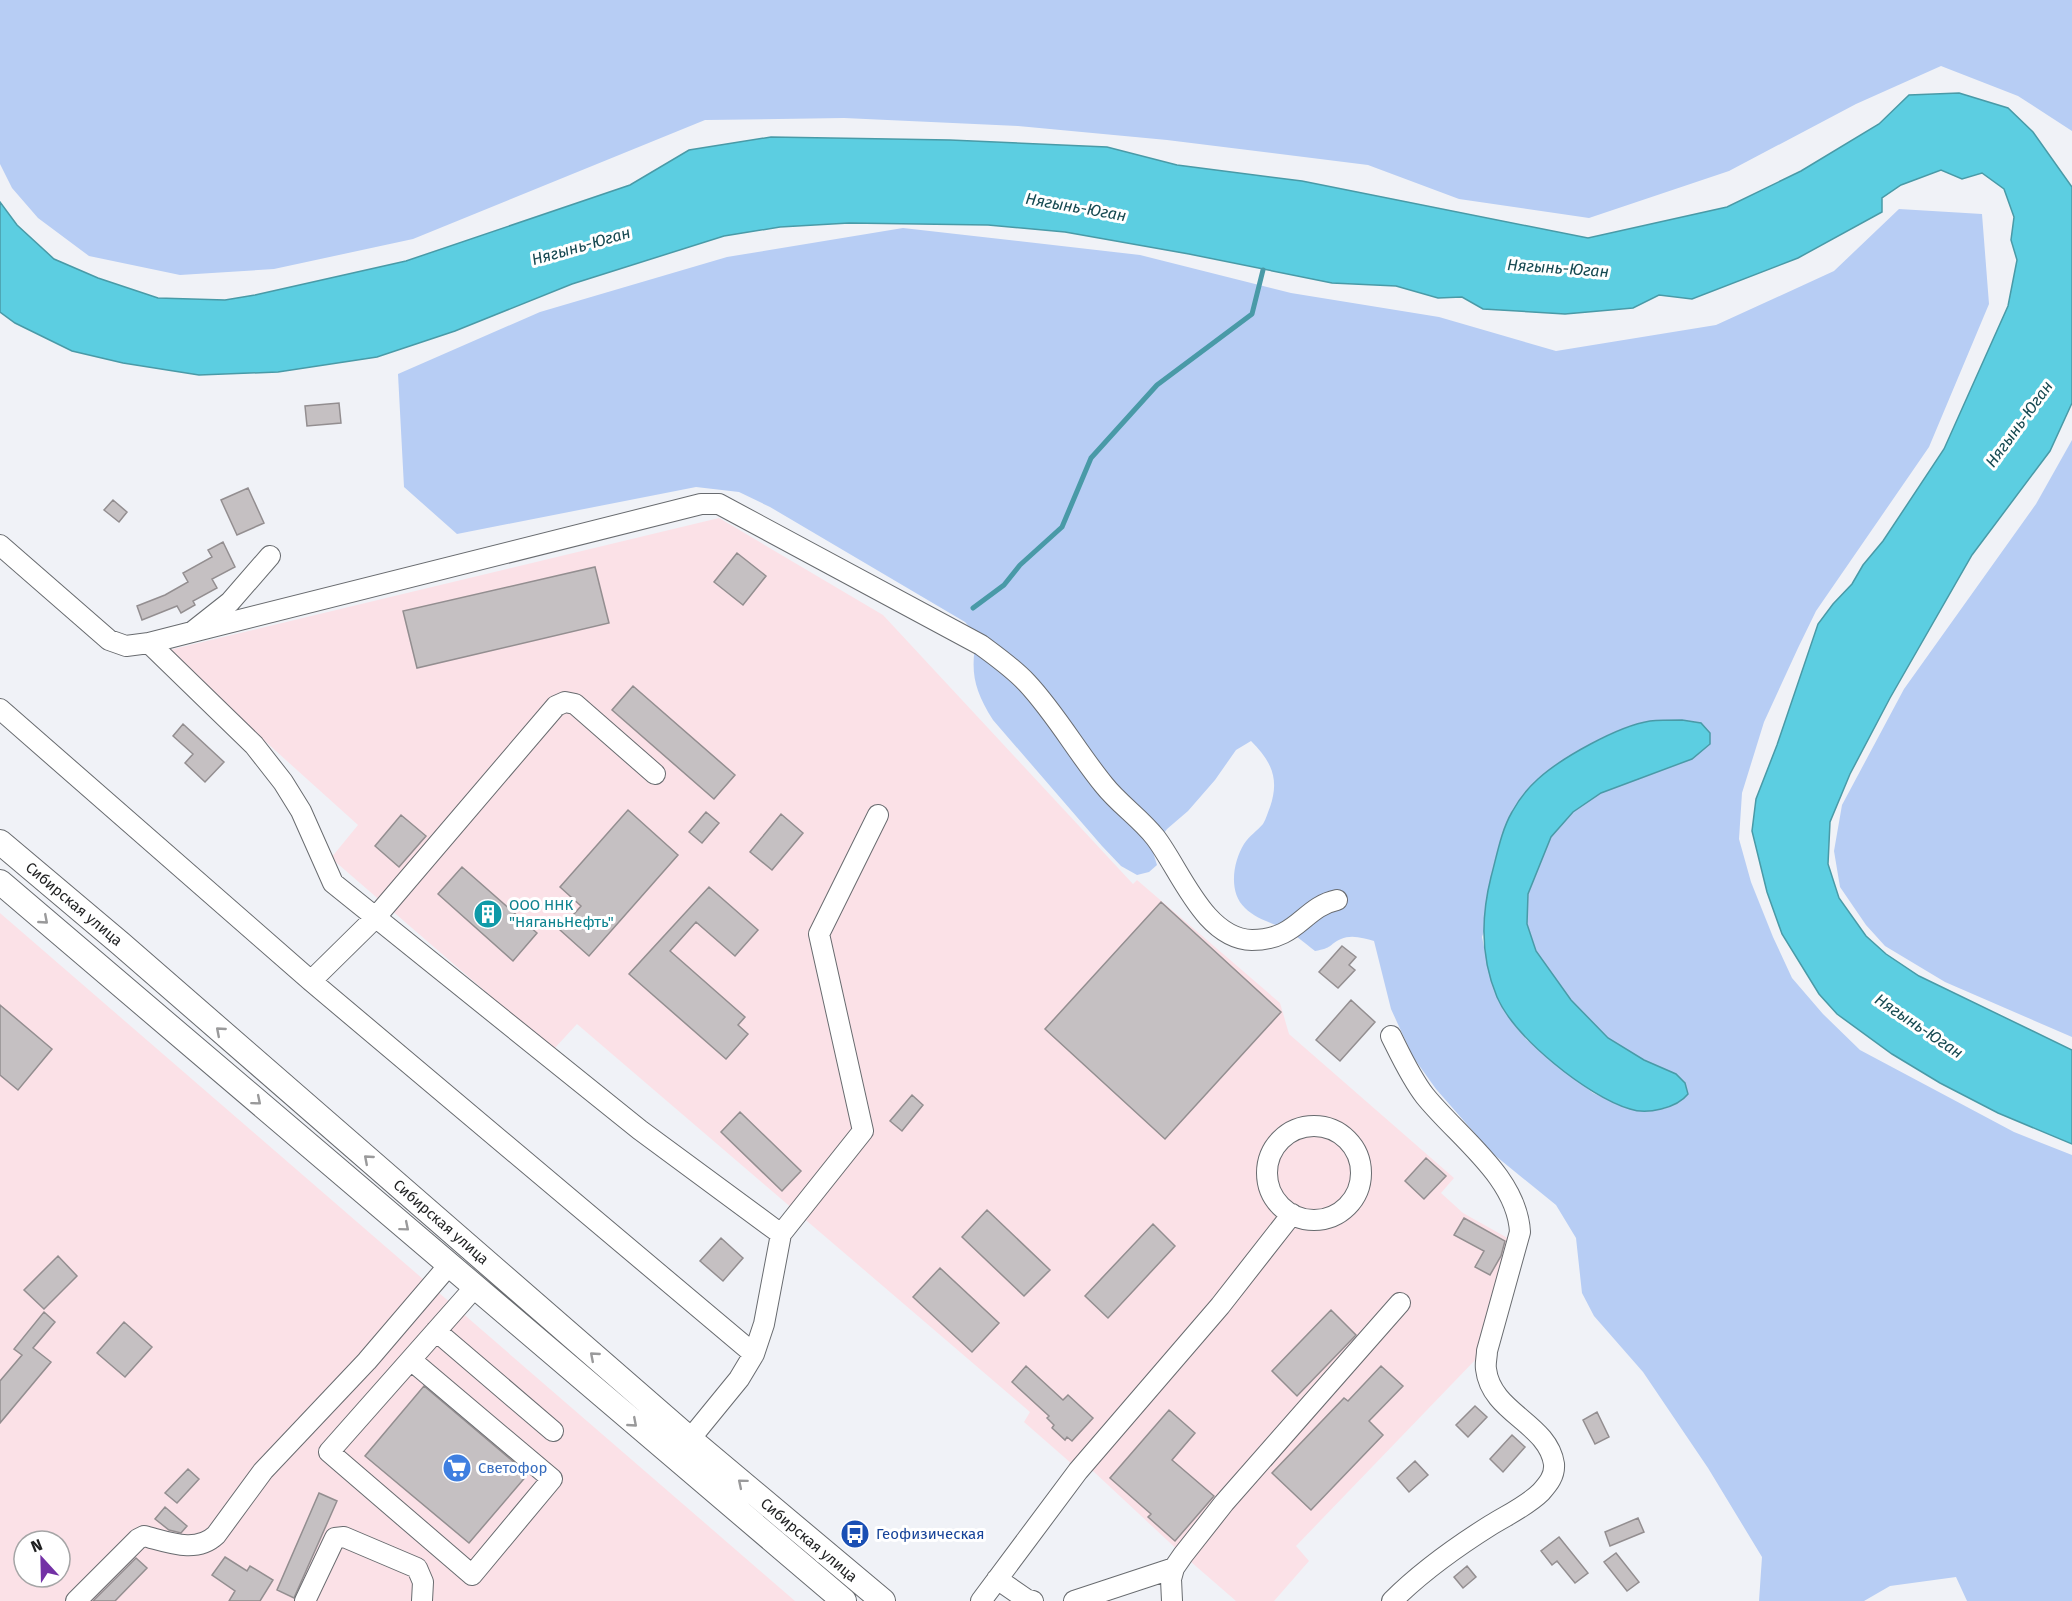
<svg xmlns="http://www.w3.org/2000/svg" width="2072" height="1601" font-family="'Fira Sans',sans-serif">
  <rect width="100%" height="100%" fill="#f0f2f7"/>
  <path fill="#fbe1e7" fill-rule="evenodd" d="M 719,518 L 883,615 L 1133,884 L 1137,880 L 1280,1003 L 1289,1034 L 1454,1178 L 1441,1193 L 1463,1213 L 1513,1241 L 1478,1357 L 1296,1546 L 1309,1561 L 1274,1601 L 1236,1601 L 1183,1555 L 1078,1457 L 1072,1464 L 1024,1422 L 1030,1412 L 577,1024 L 553,1050 L 331,858 L 358,825 L 165,651 Z
    M 0,913 L 795,1601 L 0,1601 ZM 24,1541 L 60,1541 L 60,1577 L 24,1577 Z"/>
  <path fill="#b7cdf4" fill-rule="evenodd" d="M 0,0 L 2072,0 L 2072,131 L 2018,96 L 1941,66 L 1856,104 L 1729,171 L 1589,218 L 1459,199 L 1368,165 L 1167,140 L 1018,126 L 844,118 L 705,120 L 413,239 L 274,269 L 180,275 L 89,256 L 38,218 L 12,188 L 0,164 Z
    M 1899,209 L 1982,214 L 1989,304 L 1929,447 L 1816,611 L 1798,648 L 1764,722 L 1742,793 L 1739,839 L 1751,882 L 1773,937 L 1792,978 L 1823,1014 L 1860,1050 L 2014,1132 L 2072,1155 L 2072,1601 L 1967,1601 L 1956,1577 L 1890,1586 L 1864,1601 L 1759,1601 L 1762,1557 L 1708,1468 L 1643,1372 L 1594,1316 L 1582,1293 L 1576,1238 L 1556,1205 L 1492,1153 L 1436,1089 L 1413,1057 L 1391,1009 L 1374,941 C 1364,938 1351,934 1341,939 C 1328,945 1333,948 1315,951 C 1305,943 1293,933 1281,927 C 1269,922 1255,918 1245,908 C 1228,892 1233,862 1244,844 C 1249,836 1257,831 1263,824 C 1266,819 1268,812 1270,807 C 1280,778 1271,761 1251,741 L 1236,750 L 1215,780 L 1188,811 L 1167,829 L 1152,849 L 1157,865 L 1149,872 L 1137,875 L 1121,866 L 1102,846 L 993,720 C 973,688 970,671 977,635 L 965,622 L 770,507 L 739,492 L 696,487 L 457,534 L 404,487 L 398,374 L 540,312 L 727,257 L 903,228 L 1140,255 L 1291,293 L 1439,317 L 1556,351 L 1716,325 L 1834,271 ZM 1682,720 L 1701,724 L 1710,733 L 1710,744 L 1692,759 L 1601,793 L 1573,812 L 1551,837 L 1528,894 L 1527,924 L 1536,951 L 1571,1000 L 1608,1038 L 1644,1060 L 1676,1074 L 1685,1082 L 1688,1094 L 1664,1109 L 1632,1110 L 1593,1093 L 1527,1040 L 1512,1022 L 1497,997 L 1488,967 L 1482,937 L 1537,780 L 1569,757 L 1619,731 L 1650,721 Z
    M 2072,440 L 2072,1037 L 1945,982 L 1885,946 L 1866,925 L 1840,887 L 1834,851 L 1842,805 L 1904,689 L 2036,504 Z"/>
  <path fill="#5ccee1" stroke="#499aa7" stroke-width="1.5" d="M 1959,93 L 2008,108 L 2033,132 L 2072,187 L 2072,403 L 2050,451 L 1972,555 L 1890,698 L 1850,774 L 1830,822 L 1828,864 L 1839,898 L 1866,936 L 1886,954 L 1919,976 L 2072,1050 L 2072,1144 L 1998,1113 L 1940,1083 L 1892,1054 L 1837,1014 L 1819,994 L 1782,934 L 1767,892 L 1752,831 L 1756,799 L 1777,745 L 1818,624 L 1833,604 L 1852,584 L 1863,565 L 1883,541 L 1944,449 L 2008,306 L 2017,260 L 2011,240 L 2014,217 L 2004,189 L 1982,173 L 1962,179 L 1941,170 L 1901,185 L 1882,198 L 1882,212 L 1798,258 L 1692,299 L 1659,295 L 1633,308 L 1565,314 L 1483,309 L 1462,297 L 1438,298 L 1396,286 L 1332,283 L 1189,254 L 1065,232 L 988,225 L 849,223 L 780,227 L 724,236 L 572,284 L 455,331 L 377,357 L 278,372 L 199,375 L 123,363 L 72,351 L 15,323 L 0,312 L 0,202 L 17,225 L 54,259 L 98,278 L 158,298 L 225,300 L 255,295 L 406,261 L 630,185 L 689,150 L 771,137 L 950,140 L 1107,147 L 1177,165 L 1302,181 L 1588,238 L 1727,207 L 1801,171 L 1879,124 L 1909,95 Z
    M 1682,720 L 1701,723 L 1710,733 L 1710,744 L 1692,759 L 1601,793 L 1573,812 L 1551,837 L 1528,894 L 1527,924 L 1536,951 L 1571,1000 L 1608,1038 L 1644,1060 L 1676,1074 L 1685,1083 L 1688,1094 C 1677,1108 1647,1115 1630,1109 C 1587,1096 1515,1038 1497,997 C 1480,957 1481,917 1491,877 C 1497,855 1501,831 1512,812 C 1518,801 1529,787 1538,779 C 1561,758 1618,726 1650,721 C 1660,720 1672,720 1682,720 Z"/>
  <g fill="none" stroke-linecap="round" stroke-linejoin="round">
    <path stroke="#499aa7" stroke-width="5" d="M 973,608 L 1004,585 L 1020,565 L 1062,527 L 1091,458 L 1157,385 L 1252,314 L 1263,270"/>
  </g>
  <path fill="#c5c0c2" stroke="#938e90" stroke-width="1.5" d="M 339,403 L 341,423 L 307,426 L 305,406 Z
    M 248,488 L 264,523 L 237,535 L 221,500 Z
    M 113,500 L 127,512 L 119,522 L 104,510 Z
    M 223,542 L 235,567 L 212,579 L 217,588 L 193,601 L 195,605 L 181,613 L 177,606 L 142,620 L 137,606 L 165,595 L 188,582 L 183,573 L 212,557 L 208,550 Z
    M 737,553 L 766,576 L 743,605 L 714,582 Z
    M 595,567 L 609,623 L 417,668 L 403,611 Z
    M 633,686 L 735,775 L 714,799 L 612,710 Z
    M 183,724 L 224,762 L 205,782 L 185,763 L 193,754 L 173,736 Z
    M 628,810 L 678,855 L 589,956 L 560,930 L 581,906 L 560,887 Z
    M 706,812 L 719,823 L 702,843 L 689,832 Z
    M 781,814 L 803,833 L 772,870 L 750,852 Z
    M 401,815 L 426,836 L 399,867 L 375,846 Z
    M 462,867 L 537,933 L 513,961 L 438,894 Z
    M 709,887 L 758,930 L 735,956 L 696,922 L 670,951 L 745,1017 L 738,1025 L 748,1034 L 726,1059 L 629,974 Z
    M 1161,902 L 1281,1012 L 1165,1139 L 1045,1029 Z
    M 1342,946 L 1356,957 L 1349,965 L 1355,970 L 1338,988 L 1319,972 Z
    M 1351,1000 L 1375,1022 L 1340,1061 L 1316,1040 Z
    M 0,1005 L 52,1049 L 18,1090 L 0,1075 Z
    M 912,1095 L 923,1105 L 902,1131 L 890,1121 Z
    M 740,1112 L 801,1171 L 782,1191 L 721,1132 Z
    M 1426,1158 L 1446,1176 L 1424,1199 L 1405,1181 Z
    M 987,1210 L 1050,1270 L 1024,1296 L 962,1237 Z
    M 1464,1218 L 1505,1241 L 1501,1256 L 1490,1275 L 1475,1267 L 1484,1251 L 1454,1235 Z
    M 1153,1224 L 1175,1246 L 1108,1318 L 1085,1296 Z
    M 721,1238 L 743,1258 L 723,1281 L 700,1261 Z
    M 58,1256 L 77,1276 L 44,1309 L 24,1290 Z
    M 940,1268 L 999,1323 L 972,1352 L 913,1297 Z
    M 1331,1310 L 1356,1335 L 1297,1396 L 1272,1371 Z
    M 44,1312 L 55,1322 L 33,1348 L 51,1362 L 0,1423 L 0,1381 L 22,1355 L 14,1349 Z
    M 124,1322 L 152,1347 L 125,1377 L 97,1353 Z
    M 1026,1366 L 1063,1400 L 1068,1395 L 1093,1418 L 1072,1441 L 1067,1437 L 1065,1440 L 1052,1428 L 1054,1425 L 1047,1418 L 1049,1416 L 1012,1382 Z
    M 1381,1366 L 1403,1386 L 1369,1421 L 1383,1435 L 1311,1510 L 1272,1473 L 1344,1398 L 1348,1401 Z
    M 424,1386 L 528,1474 L 469,1543 L 365,1456 Z
    M 1475,1406 L 1487,1417 L 1468,1437 L 1456,1425 Z
    M 1169,1410 L 1195,1433 L 1172,1460 L 1214,1496 L 1175,1541 L 1148,1517 L 1151,1514 L 1110,1478 Z
    M 1597,1412 L 1609,1437 L 1595,1444 L 1583,1420 Z
    M 1512,1435 L 1525,1447 L 1503,1472 L 1490,1459 Z
    M 1415,1461 L 1428,1475 L 1409,1492 L 1397,1478 Z
    M 188,1469 L 199,1479 L 177,1503 L 165,1493 Z
    M 319,1493 L 337,1501 L 294,1598 L 277,1590 Z
    M 165,1507 L 187,1526 L 181,1533 L 169,1530 L 155,1519 Z
    M 1638,1518 L 1644,1532 L 1610,1546 L 1605,1532 Z
    M 1559,1537 L 1588,1573 L 1575,1583 L 1557,1561 L 1552,1565 L 1541,1551 Z
    M 1616,1553 L 1639,1582 L 1627,1591 L 1604,1562 Z
    M 225,1557 L 247,1571 L 250,1566 L 273,1580 L 260,1601 L 229,1601 L 235,1591 L 212,1575 Z
    M 136,1558 L 147,1568 L 115,1601 L 93,1601 Z
    M 1467,1566 L 1476,1577 L 1463,1588 L 1454,1577 Z"/>
  <g fill="none" stroke-linecap="round" stroke-linejoin="round">
    <g stroke="#686b6f" stroke-width="22">
      <path id="minor" d="M 0,545 L 109,640 L 126,646 L 149,643 L 192,632 L 230,602 L 270,556
        M 192,632 L 701,504 L 719,504 L 981,645 C 997,657 1013,668 1027,683 C 1056,714 1077,752 1104,785 C 1119,804 1140,818 1155,837 C 1180,869 1204,939 1252,940 C 1298,940 1303,907 1337,900
        M 149,643 L 254,745 L 283,782 L 301,811 L 333,883 L 640,1130 L 781,1234
        M 0,709 L 311,981 L 754,1354
        M 311,981 L 375,918 L 556,706 L 565,702 L 575,704 L 655,774
        M 1391,1036 C 1401,1056 1411,1078 1425,1096 C 1458,1137 1517,1177 1520,1232 L 1487,1351 C 1487,1357 1485,1363 1486,1369 C 1491,1413 1548,1423 1554,1464 C 1555,1476 1548,1484 1541,1492 C 1527,1506 1507,1515 1491,1525 C 1456,1547 1421,1572 1392,1601
        M1267 1173a47 47 0 1 1 94 0a47 47 0 1 1-94 0Z
        M 436,1331 L 553,1431
        M 411,1360 L 552,1479 L 472,1575 L 329,1452 L 475,1287
        M 690,1439 L 739,1379 L 754,1354 L 764,1324 L 781,1234 L 863,1131 L 819,934 L 878,815
        M 997,1579 L 1026,1599 L 1033,1601
        M 76,1601 L 138,1539 L 144,1536 C 168,1542 196,1554 216,1535 L 263,1471 L 367,1361 L 449,1265
        M 305,1601 L 335,1538 L 344,1537 L 417,1568 L 423,1582 L 422,1601
        M 981,1601 L 1078,1471 L 1220,1306 L 1292,1214
        M 1074,1601 L 1174,1568
        M 1172,1601 L 1171,1579 L 1174,1568 L 1183,1555 L 1224,1503 L 1400,1303"/>
    </g>
    <g stroke="#686b6f" stroke-width="26">
      <path id="major" d="M 0,842 L 121,944 L 690,1439 L 883,1601
        M 0,882 L 844,1601"/>
    </g>
    <use href="#minor" stroke="#fff" stroke-width="20"/>
    <use href="#major" stroke="#fff" stroke-width="24"/>
  </g>
  <defs><path id="oneway-chevron" d="M-2-3.5L2.5 0L-2 3.5" fill="none" stroke-width="1.6" stroke-linecap="round" stroke-linejoin="round" transform="scale(1.5)"/></defs>
  <g stroke="#9a9a9b">
    <use href="#oneway-chevron" transform="translate(44 920) rotate(41)"/>
    <use href="#oneway-chevron" transform="translate(220 1031) rotate(-139)"/>
    <use href="#oneway-chevron" transform="translate(257 1101) rotate(40)"/>
    <use href="#oneway-chevron" transform="translate(368 1159) rotate(-139)"/>
    <use href="#oneway-chevron" transform="translate(405 1227) rotate(40)"/>
    <use href="#oneway-chevron" transform="translate(594 1356) rotate(-139)"/>
    <use href="#oneway-chevron" transform="translate(633 1423) rotate(41)"/>
    <use href="#oneway-chevron" transform="translate(742 1483) rotate(-140)"/>
  </g>
  <defs>
    <g id="building-disc" transform="scale(1.5)"><circle r="9.5" fill="#0f9aa8" stroke="#fff"/><path d="M-4-6H4V6H1V3H-1V6H-4ZM-2.5-4.3h1.7v1.8h-1.7ZM.8-4.3h1.7v1.8H.8ZM-2.5-1h1.7V.8h-1.7ZM.8-1h1.7V.8H.8Z" fill="#fff"/></g>
    <g id="supermarket-disc" transform="scale(1.5)"><circle r="9.5" fill="#3f7fe0" stroke="#fff"/><path d="M-6-5.5h2.5l.6 2H6L4.5 2H-2.5L-4.4-4H-6ZM-1.5 3.2a1.3 1.3 0 1 0 .1 0ZM3 3.2a1.3 1.3 0 1 0 .1 0Z" fill="#fff"/></g>
    <g id="bus-disc" transform="scale(1.5)"><circle r="9.5" fill="#1a4fb4" stroke="#fff"/><path d="M-5-6H5V4H4V6H2V4H-2V6H-4V4H-5ZM-3.5-4V0h7V-4ZM-3.5 1.2v1.5H-2V1.2ZM2 1.2v1.5H3.5V1.2Z" fill="#fff"/></g>
  </defs>
  <g fill-rule="evenodd">
    <use href="#building-disc" x="488" y="914"/>
    <use href="#supermarket-disc" x="457" y="1468"/>
    <use href="#bus-disc" x="855" y="1534"/>
  </g>
  <g text-anchor="middle" dominant-baseline="central" stroke-width="6" stroke-linejoin="round" paint-order="stroke">
    <g font-size="15" fill="#1e1f20" stroke="#fff">
      <text transform="translate(74 904) rotate(40)">Сибирская улица</text>
      <text transform="translate(441 1222) rotate(41)">Сибирская улица</text>
      <text transform="translate(809 1540) rotate(40)">Сибирская улица</text>
    </g>
    <g font-size="15" fill="#0d838f" stroke="#fff" text-anchor="start">
      <text x="509" y="905">ООО ННК<tspan x="509" dy="17">"НяганьНефть"</tspan></text>
    </g>
    <g font-size="15" fill="#366cbe" stroke="#fff" text-anchor="start">
      <text x="478" y="1468">Светофор</text>
    </g>
    <g font-size="15" fill="#164399" stroke="#fff" text-anchor="start">
      <text x="876" y="1534">Геофизическая</text>
    </g>
    <g font-size="16" font-style="italic" fill="#164951" stroke="#fff">
      <text transform="translate(1076 207) rotate(10)">Нягынь-Юган</text>
      <text transform="translate(581 246) rotate(-16)">Нягынь-Юган</text>
      <text transform="translate(1558 268) rotate(4)">Нягынь-Юган</text>
      <text transform="translate(2019 424) rotate(-54)">Нягынь-Юган</text>
      <text transform="translate(1919 1026) rotate(34)">Нягынь-Юган</text>
    </g>
  </g>
  <g transform="translate(42 1559) rotate(338)"><circle r="28" fill="#ffffff" stroke="#a5a5a6" stroke-width="1.5"/>
  <path d="M0-4.5L10 22L0 15L-10 22Z" fill="#7331a5"/>
  <text y="-9" font-size="16" font-weight="bold" text-anchor="middle" fill="#1e1f20">N</text>
  </g>
</svg>
